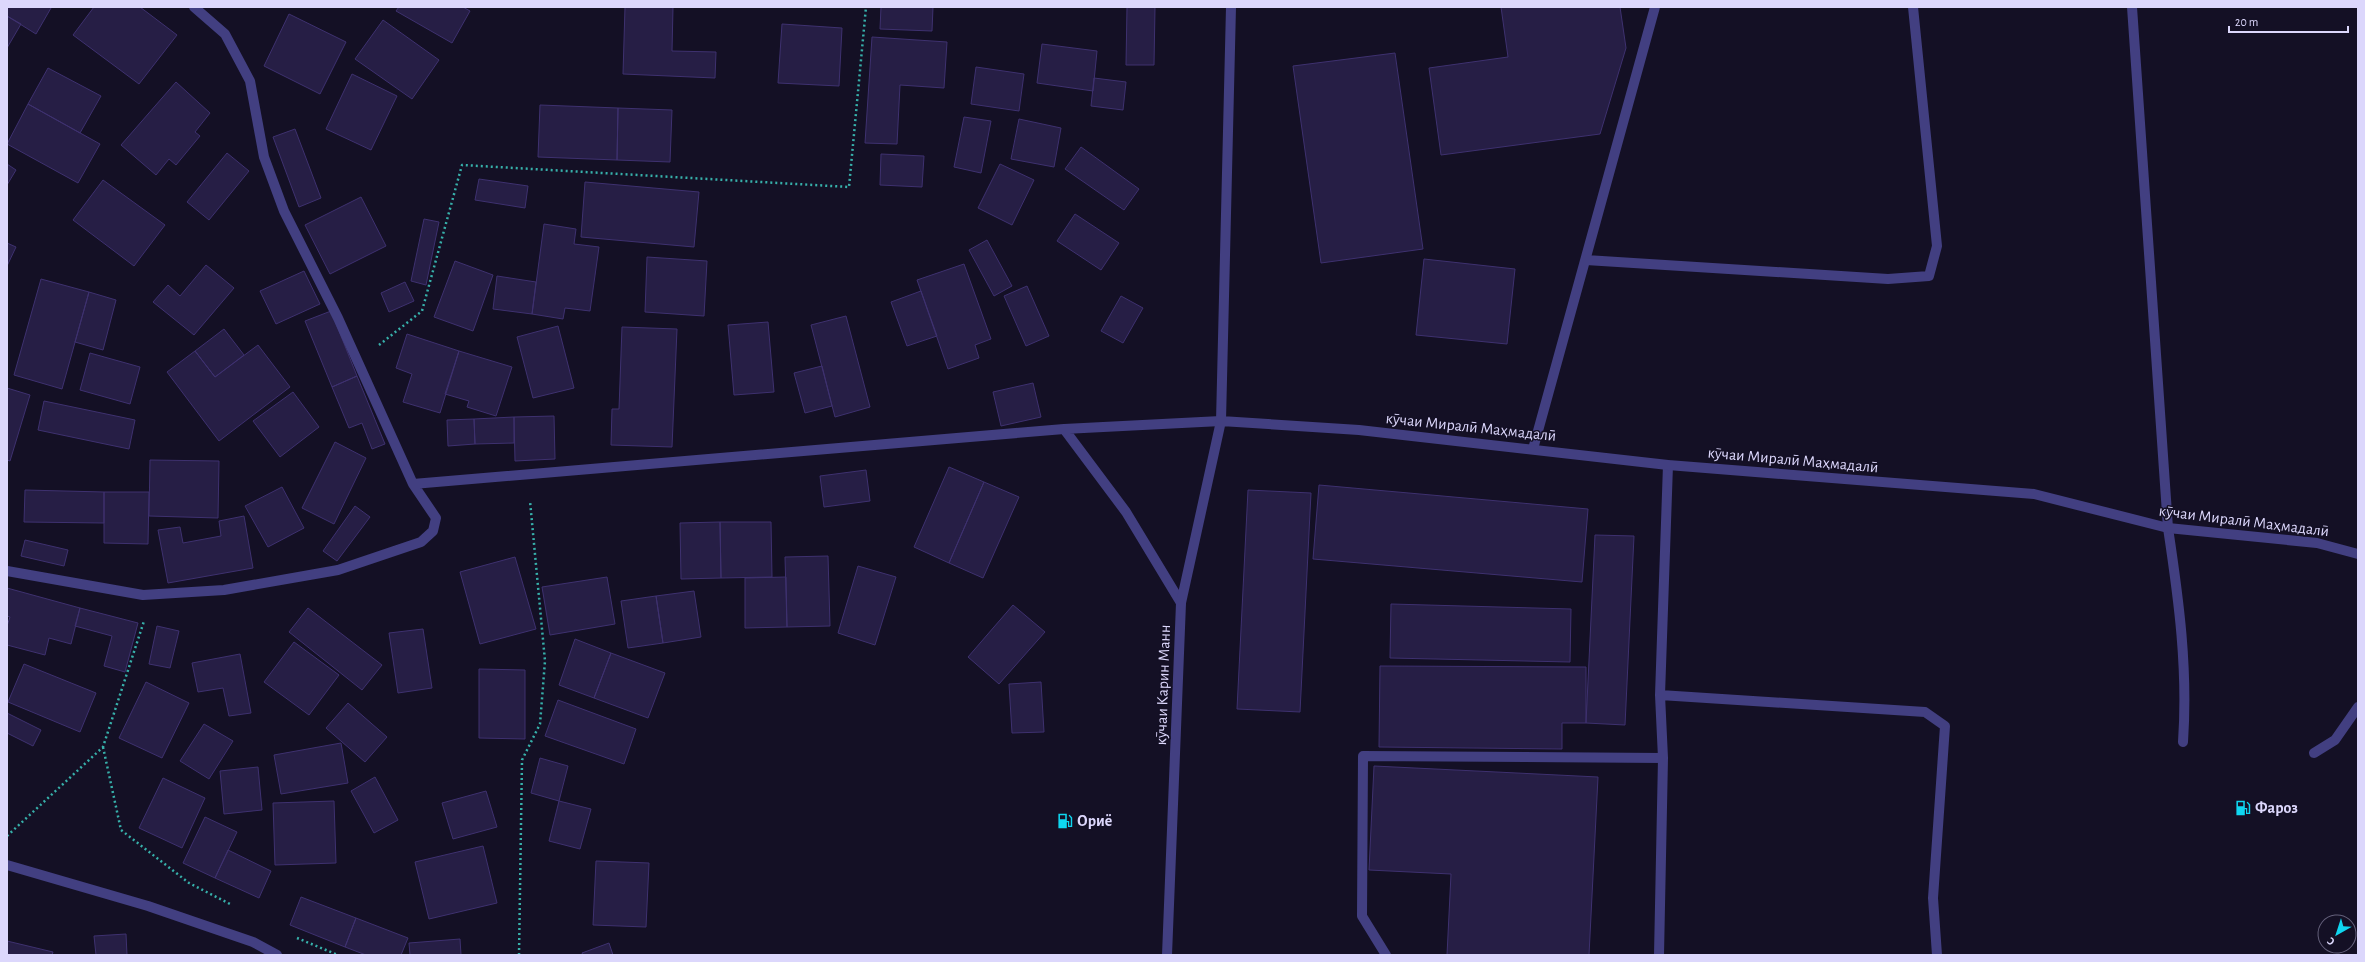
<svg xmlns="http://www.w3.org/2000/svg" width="2365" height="962" font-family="'Alegreya Sans',sans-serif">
  <rect width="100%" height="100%" fill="#141025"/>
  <path fill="#261e45" stroke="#3e316f" d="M 7,7 L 50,7 L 51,8 L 36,34 L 7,16 Z
    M 94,7 L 140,7 L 177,35 L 139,84 L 73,35 Z
    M 399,7 L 463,7 L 470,11 L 452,43 L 396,11 Z
    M 625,7 L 673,7 L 672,51 L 716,52 L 715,78 L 623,74 Z
    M 881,7 L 933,7 L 932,31 L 880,29 Z
    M 1127,7 L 1155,7 L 1154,65 L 1126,65 Z
    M 1501,7 L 1620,7 L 1626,48 L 1600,134 L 1441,155 L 1429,68 L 1508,57 Z
    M 289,14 L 346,42 L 320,94 L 264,66 Z
    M 7,16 L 21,24 L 7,48 Z
    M 383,20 L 439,60 L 412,99 L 355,59 Z
    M 782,24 L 842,28 L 839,86 L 778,83 Z
    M 872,37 L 947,42 L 944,88 L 900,85 L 897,144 L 865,143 Z
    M 1042,44 L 1097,51 L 1093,91 L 1037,83 Z
    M 1395,53 L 1423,249 L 1321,263 L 1293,66 Z
    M 976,67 L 1024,74 L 1019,111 L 971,104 Z
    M 48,68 L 101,96 L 80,133 L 28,104 Z
    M 352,74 L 397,96 L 371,150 L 326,129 Z
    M 1094,78 L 1126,82 L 1123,110 L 1091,106 Z
    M 176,82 L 210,113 L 195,132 L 200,136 L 176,165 L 169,159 L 156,175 L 121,145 Z
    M 28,104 L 100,144 L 78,183 L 7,144 Z
    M 540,105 L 618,108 L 617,160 L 538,157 Z
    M 618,108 L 672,110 L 670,162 L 617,160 Z
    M 964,117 L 991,121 L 981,173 L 954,167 Z
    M 1019,119 L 1061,128 L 1054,167 L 1011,159 Z
    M 295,129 L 321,198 L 299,207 L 273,137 Z
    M 1081,147 L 1139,189 L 1124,210 L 1065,169 Z
    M 227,153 L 249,171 L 209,220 L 187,202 Z
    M 881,154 L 924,156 L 922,187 L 880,185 Z
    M 7,164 L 16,170 L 7,185 Z
    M 1000,164 L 1034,180 L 1012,225 L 978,208 Z
    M 479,179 L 528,186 L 525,208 L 475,200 Z
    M 103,180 L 165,225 L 134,266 L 73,220 Z
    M 585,182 L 699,192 L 694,247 L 581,237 Z
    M 361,197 L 386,246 L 330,274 L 305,225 Z
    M 1075,214 L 1119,243 L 1101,270 L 1057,241 Z
    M 424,219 L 439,222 L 426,285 L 411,281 Z
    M 544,224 L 576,229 L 574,244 L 599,247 L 590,311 L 565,308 L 563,319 L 532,314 Z
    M 987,240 L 1012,286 L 994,296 L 969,250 Z
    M 7,243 L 16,247 L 7,266 Z
    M 647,257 L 707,261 L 704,316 L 645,312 Z
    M 1424,259 L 1515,269 L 1507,344 L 1416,335 Z
    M 455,261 L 493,275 L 473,331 L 434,317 Z
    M 964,264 L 991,339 L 975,345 L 979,358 L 948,369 L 917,280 Z
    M 206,265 L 234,288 L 194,335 L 153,302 L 168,285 L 180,296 Z
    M 304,271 L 320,304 L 276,324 L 260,291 Z
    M 497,276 L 536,282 L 532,314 L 493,309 Z
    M 41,279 L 89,292 L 62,389 L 14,375 Z
    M 405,282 L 414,301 L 389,312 L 381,293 Z
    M 1027,286 L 1049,336 L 1026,346 L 1004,296 Z
    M 921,291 L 937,336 L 907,346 L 891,302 Z
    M 89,292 L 116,300 L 103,350 L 75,342 Z
    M 1121,296 L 1143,308 L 1123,343 L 1101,331 Z
    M 331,311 L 357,376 L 332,387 L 305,321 Z
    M 846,316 L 870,407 L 835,417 L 811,325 Z
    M 768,322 L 774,392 L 734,395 L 728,325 Z
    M 558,326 L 574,388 L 533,398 L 517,337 Z
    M 622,327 L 677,329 L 672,447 L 611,445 L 612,409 L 619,409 Z
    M 224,329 L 244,355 L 215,377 L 195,351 Z
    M 407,334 L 459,351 L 440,413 L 403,402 L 412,374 L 396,368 Z
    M 258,345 L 290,387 L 219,441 L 167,372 L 195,351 L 215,377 Z
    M 459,351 L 512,367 L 496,416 L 467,407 L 469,401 L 445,394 Z
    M 90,353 L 140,367 L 130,404 L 80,390 Z
    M 822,366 L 832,406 L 805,413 L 794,373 Z
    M 357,376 L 385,444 L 372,449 L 362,423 L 349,428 L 332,387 Z
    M 1033,383 L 1041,417 L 1001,426 L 993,392 Z
    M 7,388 L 30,395 L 10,461 L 7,460 Z
    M 293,392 L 319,427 L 280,457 L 253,421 Z
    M 44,401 L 135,420 L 129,449 L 38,430 Z
    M 554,416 L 555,459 L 515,461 L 514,417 Z
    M 514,417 L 514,443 L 475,444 L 474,419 Z
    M 474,419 L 475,444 L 448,446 L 447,420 Z
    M 335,442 L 366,458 L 334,524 L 302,508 Z
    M 150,460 L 219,461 L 218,518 L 149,516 Z
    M 949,467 L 984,482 L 949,563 L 914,547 Z
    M 866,470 L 870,501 L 824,507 L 820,476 Z
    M 984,482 L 1019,497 L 983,578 L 949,563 Z
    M 1319,485 L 1588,509 L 1582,582 L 1313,559 Z
    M 282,487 L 304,528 L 268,547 L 245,506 Z
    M 25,490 L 104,492 L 104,523 L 24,522 Z
    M 1248,490 L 1311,493 L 1300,712 L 1237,709 Z
    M 104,492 L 149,492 L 148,544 L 104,543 Z
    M 355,506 L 370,517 L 337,561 L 323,551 Z
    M 244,516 L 253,568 L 168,583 L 158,530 L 180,527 L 183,543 L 221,536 L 219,521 Z
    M 720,522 L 721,578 L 681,579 L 680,523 Z
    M 720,522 L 771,522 L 772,577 L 721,578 Z
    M 1595,535 L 1634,536 L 1625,725 L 1586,723 Z
    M 25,540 L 68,550 L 64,566 L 21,556 Z
    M 828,556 L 830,626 L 787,627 L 785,557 Z
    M 515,557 L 536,629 L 480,644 L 460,572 Z
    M 858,566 L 896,577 L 875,645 L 838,633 Z
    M 607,577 L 615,624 L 550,635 L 542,587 Z
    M 786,577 L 787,627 L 745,628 L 745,578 Z
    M 7,588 L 80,608 L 71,644 L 49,638 L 45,655 L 7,645 L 7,626 L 10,617 L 7,616 Z
    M 694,591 L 701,637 L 663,643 L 656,596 Z
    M 656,596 L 663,643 L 628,648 L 621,601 Z
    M 1391,604 L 1571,609 L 1570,662 L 1390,658 Z
    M 1013,605 L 1045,632 L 999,684 L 968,657 Z
    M 80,608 L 138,623 L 125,672 L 104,666 L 112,636 L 75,626 Z
    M 308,608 L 382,665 L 362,690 L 289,632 Z
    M 157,626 L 179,631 L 170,668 L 149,664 Z
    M 423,629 L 432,688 L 398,693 L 389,633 Z
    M 575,639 L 611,653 L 594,698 L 559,685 Z
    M 294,642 L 339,675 L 309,715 L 264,682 Z
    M 611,653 L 665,673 L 648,718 L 594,698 Z
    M 240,654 L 251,713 L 229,716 L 223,688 L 198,692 L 192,663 Z
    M 24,664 L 96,693 L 80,732 L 8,702 Z
    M 1380,666 L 1586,667 L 1586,723 L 1562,723 L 1562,749 L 1379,747 Z
    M 479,669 L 525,670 L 525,739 L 479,738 Z
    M 146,682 L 189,703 L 162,758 L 119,738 Z
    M 1041,682 L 1044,732 L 1012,733 L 1009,684 Z
    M 558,700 L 636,729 L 624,764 L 545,736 Z
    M 348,703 L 387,737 L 365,762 L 326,728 Z
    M 7,713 L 41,730 L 33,746 L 7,733 Z
    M 204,724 L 233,741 L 209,779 L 180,761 Z
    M 341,743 L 348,783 L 281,794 L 274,755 Z
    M 540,758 L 568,766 L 559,801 L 531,793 Z
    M 1374,766 L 1598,777 L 1589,955 L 1447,955 L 1451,874 L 1369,870 Z
    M 258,767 L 262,810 L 224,814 L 220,771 Z
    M 375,777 L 398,820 L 374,833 L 351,791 Z
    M 163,778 L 205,798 L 182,848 L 139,828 Z
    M 486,791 L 497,827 L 453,839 L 442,803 Z
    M 334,801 L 336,863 L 275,865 L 273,803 Z
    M 559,801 L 591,809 L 580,849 L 549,841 Z
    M 205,817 L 237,832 L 215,878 L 183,863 Z
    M 483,846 L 497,903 L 429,919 L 415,862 Z
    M 228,850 L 271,871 L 259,898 L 215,878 Z
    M 596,861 L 649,863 L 646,927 L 593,925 Z
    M 301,897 L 356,918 L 345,947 L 290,925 Z
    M 356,918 L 408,938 L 401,955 L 366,955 L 345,947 Z
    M 126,934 L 127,955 L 96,955 L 94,936 Z
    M 460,939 L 461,955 L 410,955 L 409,943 Z
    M 7,941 L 53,952 L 52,955 L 7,955 Z
    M 609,943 L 613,955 L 583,955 L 582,953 Z"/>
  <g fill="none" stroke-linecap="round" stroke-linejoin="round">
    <path stroke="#37b0aa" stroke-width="2.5" stroke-dasharray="2 3" stroke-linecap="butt" d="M 379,345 L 422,311 L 462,165 L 849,187 L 866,7
      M 103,747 L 121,830 L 189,883 L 230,904
      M 7,836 L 103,747 L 144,621
      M 297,938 L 338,955
      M 519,955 L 522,760 L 540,724 L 545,661 L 530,501"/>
    <path stroke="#423f81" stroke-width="10" d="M 194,7 L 225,34 L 250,81 L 264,157 L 284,211 L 338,318 L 413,484
      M 1586,260 L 1888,279 L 1929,276 L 1937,246 L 1913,7
      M 1064,429 L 1221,421
      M 1533,449 L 1655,7
      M 2168,528 C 2179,601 2188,669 2183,742
      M 7,571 L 143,595 L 224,590 L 338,570 L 421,542 L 433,531 L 436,518 L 413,484 L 1064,429 L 1126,512 L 1181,603
      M 1660,695 L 1925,712 L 1945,726 L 1933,898 L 1937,955
      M 2314,753 L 2335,740 L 2358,707
      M 7,865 L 148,906 L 253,942 L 277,955
      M 1386,955 L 1362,916 L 1363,756 L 1663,758 L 1660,695 L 1668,465
      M 1659,955 L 1663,758"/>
    <path stroke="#423f81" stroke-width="10" d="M 2132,7 L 2168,528"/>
    <path stroke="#423f81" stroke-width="10" d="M 1221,421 L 1359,430 L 1668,465 L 2034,494 L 2168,528 L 2317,543 L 2358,554
      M 1167,955 L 1181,603 L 1221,421 L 1231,7"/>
  </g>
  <defs>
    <g id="fuel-bare" transform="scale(1.2)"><path d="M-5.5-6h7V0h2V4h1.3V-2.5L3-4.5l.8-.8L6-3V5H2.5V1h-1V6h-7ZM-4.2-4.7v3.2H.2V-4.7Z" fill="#0fd6f0" stroke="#141025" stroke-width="2.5" paint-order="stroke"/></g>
  </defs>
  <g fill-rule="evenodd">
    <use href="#fuel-bare" x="2243" y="808"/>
    <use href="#fuel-bare" x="1065" y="821"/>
  </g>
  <g text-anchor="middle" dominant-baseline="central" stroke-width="3" stroke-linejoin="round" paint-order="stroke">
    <g font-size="16" fill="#dcd7fc" stroke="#141025">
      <text transform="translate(1471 427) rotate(6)">кӯчаи Миралӣ Маҳмадалӣ</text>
      <text transform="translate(1793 460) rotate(5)">кӯчаи Миралӣ Маҳмадалӣ</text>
      <text transform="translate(2244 521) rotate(7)">кӯчаи Миралӣ Маҳмадалӣ</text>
      <text transform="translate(1163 685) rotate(-88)">кӯчаи Карин Манн</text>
    </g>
    <g font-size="16" font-weight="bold" fill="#dcd7fc" stroke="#141025" text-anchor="start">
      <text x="2255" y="808">Фароз</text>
      <text x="1077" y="821">Ориё</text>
    </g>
  </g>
  <rect width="2365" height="962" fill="none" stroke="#dcd7fc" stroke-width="16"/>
  <g transform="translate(2337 934) rotate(219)"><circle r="19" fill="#141025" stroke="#64607b"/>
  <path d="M0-3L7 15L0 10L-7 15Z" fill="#0fd6f0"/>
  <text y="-6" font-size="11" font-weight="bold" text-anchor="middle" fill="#dcd7fc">С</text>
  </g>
  <path d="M2229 26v6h119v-6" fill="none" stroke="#dcd7fc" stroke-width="2"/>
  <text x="2235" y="26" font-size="12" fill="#dcd7fc" stroke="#141025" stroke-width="3" paint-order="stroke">20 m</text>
</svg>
